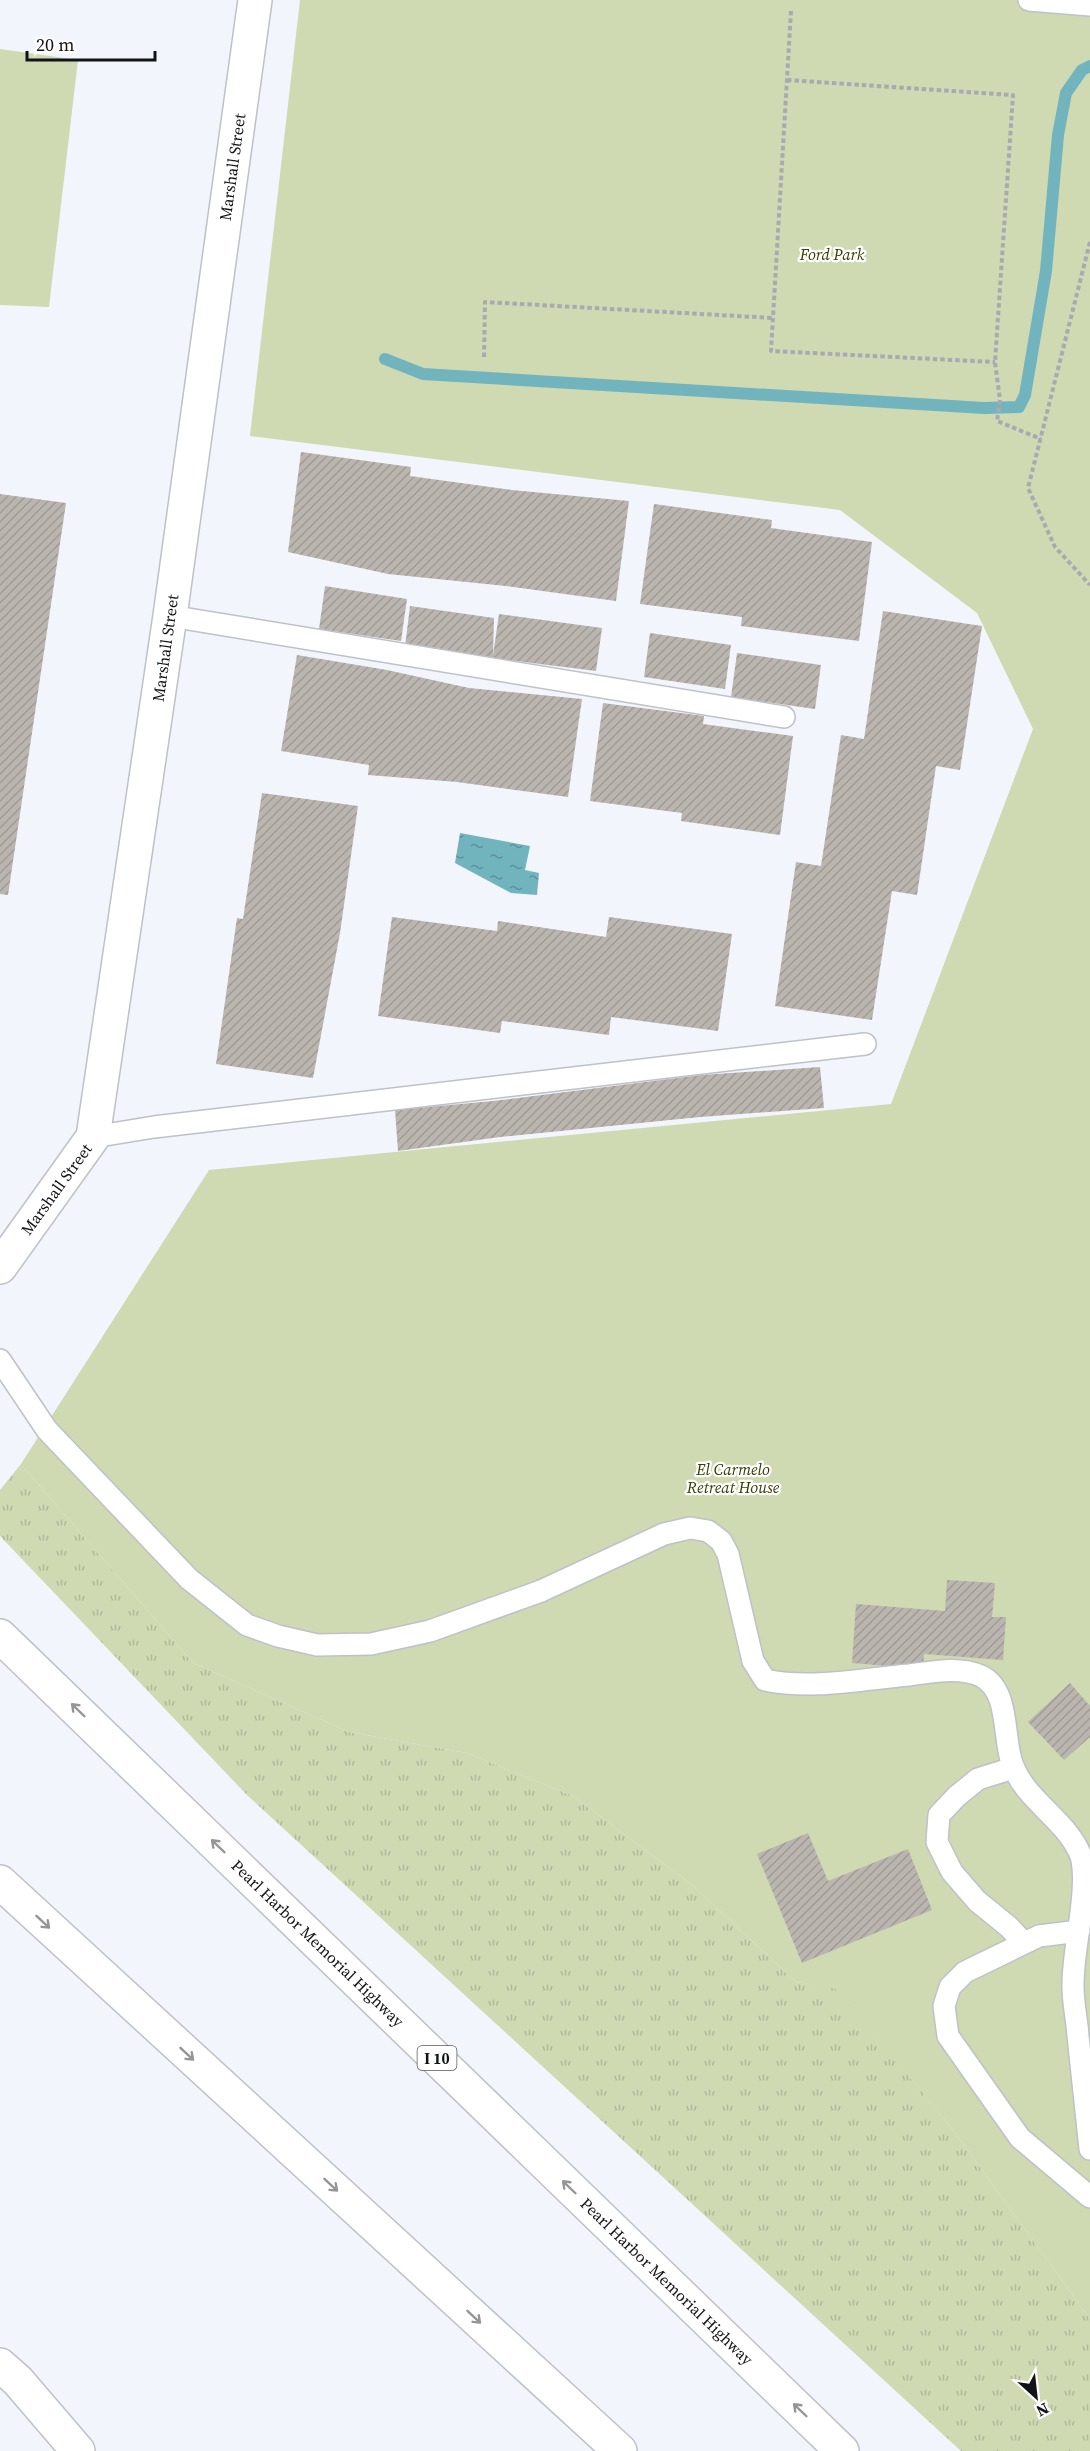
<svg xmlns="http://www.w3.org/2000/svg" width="1090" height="2451" font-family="'Source Serif 4',serif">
  <defs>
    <pattern id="grass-tufts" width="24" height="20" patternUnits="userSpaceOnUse" patternTransform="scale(1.5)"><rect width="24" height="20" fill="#cfd9b2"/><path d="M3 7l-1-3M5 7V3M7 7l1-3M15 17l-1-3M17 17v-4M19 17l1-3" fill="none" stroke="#b1b998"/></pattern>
    <pattern id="water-ripples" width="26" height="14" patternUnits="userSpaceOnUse" patternTransform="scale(1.5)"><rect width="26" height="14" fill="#71b4be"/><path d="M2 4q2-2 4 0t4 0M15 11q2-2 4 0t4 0" fill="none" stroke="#5b9199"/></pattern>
    <pattern id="building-hatch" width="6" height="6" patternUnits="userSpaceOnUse" patternTransform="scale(1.5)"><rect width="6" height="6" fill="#bbb5af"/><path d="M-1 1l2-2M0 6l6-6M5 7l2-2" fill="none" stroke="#a09b96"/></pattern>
  </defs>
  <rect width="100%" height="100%" fill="#f3f5fd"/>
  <path fill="url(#grass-tufts)" d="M 21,1464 L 193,1663 L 349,1732 L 467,1753 L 573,1796 L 691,1884 L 796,1982 L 836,1988 L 950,2126 L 1090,2319 L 1090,2451 L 961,2451 L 247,1795 L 0,1536 L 0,1490 Z"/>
  <path fill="#cfd9b2" d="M 300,0 L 1090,0 L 1090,2319 L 950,2126 L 836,1989 L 796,1982 L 691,1884 L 573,1796 L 467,1753 L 349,1732 L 193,1663 L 21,1464 L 209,1170 L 891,1104 L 1033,729 L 977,613 L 840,510 L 250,436 Z
    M 0,49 L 78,60 L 49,307 L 0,305 Z"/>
  <path fill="url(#water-ripples)" d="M 460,833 L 530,846 L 525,870 L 539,873 L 537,895 L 511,893 L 455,863 Z"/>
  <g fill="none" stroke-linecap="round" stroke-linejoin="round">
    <path stroke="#71b4be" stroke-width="12" d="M 385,359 L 423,374 L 984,408 L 1019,407 L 1025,395 L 1046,271 L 1058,135 L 1066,93 L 1082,70 L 1090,66"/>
  </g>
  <path fill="url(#building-hatch)" d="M 301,452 L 411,467 L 410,476 L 512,490 L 629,501 L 616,601 L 506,586 L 388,574 L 288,552 Z
    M 0,494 L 66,503 L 8,895 L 0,894 Z
    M 654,504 L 772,520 L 771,528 L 872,542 L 859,641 L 741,626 L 742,617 L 640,604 Z
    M 325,586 L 407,599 L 401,641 L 319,629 Z
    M 410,606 L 494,618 L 493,655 L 499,614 L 602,628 L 596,671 L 405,647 Z
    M 883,611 L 982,626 L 960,770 L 936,766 L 917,895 L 892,891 L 872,1020 L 775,1006 L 796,862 L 821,866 L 841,735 L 864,739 Z
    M 650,633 L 731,645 L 725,689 L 644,677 Z
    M 737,653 L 821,665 L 815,709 L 731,697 Z
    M 297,655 L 387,670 L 469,688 L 582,699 L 568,797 L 457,782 L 368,775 L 369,765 L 281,751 Z
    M 603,703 L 704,716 L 703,724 L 793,736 L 780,835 L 681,821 L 682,813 L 590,801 Z
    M 262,793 L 358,806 L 340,933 L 313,1078 L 216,1064 L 237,918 L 243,919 Z
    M 392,917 L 497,931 L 498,921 L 606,937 L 609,917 L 732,934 L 718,1031 L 611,1017 L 609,1035 L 502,1021 L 500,1033 L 378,1016 Z
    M 820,1067 L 824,1108 L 700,1117 L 500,1137 L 398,1151 L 395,1110 L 493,1101 L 701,1075 Z
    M 947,1580 L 995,1583 L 992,1617 L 1006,1617 L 1003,1660 L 924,1654 L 923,1669 L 852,1663 L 856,1604 L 945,1611 Z
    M 1070,1683 L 1090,1706 L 1090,1737 L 1064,1760 L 1028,1722 Z
    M 808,1833 L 828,1881 L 908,1849 L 932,1910 L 802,1963 L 757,1854 Z"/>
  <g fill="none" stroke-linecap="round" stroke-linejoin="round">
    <g stroke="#bfc1c8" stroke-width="24">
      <path id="service" d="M 1029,0 L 1090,5
        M 170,616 L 784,717
        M 93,1137 L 154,1127 L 865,1044
        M 0,1360 L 47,1430 L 189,1579 L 247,1625 L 278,1636 L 317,1645 L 371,1644 L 430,1631 L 541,1591 L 664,1534 L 690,1528 L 708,1531 L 721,1541 L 728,1554 L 753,1661 L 765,1680 C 812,1690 862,1679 909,1675 C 932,1672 959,1666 981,1676 C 1011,1691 1002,1739 1013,1766 C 1027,1802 1067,1820 1081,1856 C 1090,1889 1072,1950 1073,1987 C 1073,2003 1077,2020 1078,2036 C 1082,2074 1086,2112 1090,2149
        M 1013,1768 L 978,1779 L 957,1796 L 939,1815 L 937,1842 L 952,1872 L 977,1901 L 1009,1927 L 1024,1943
        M 1079,1931 L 1039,1936 L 965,1972 L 950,1987 L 944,2006 L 948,2036 L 1020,2138 L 1090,2197"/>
    </g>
    <g stroke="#bfc1c8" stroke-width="36">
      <path id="minor" d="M 0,1267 L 93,1137 L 170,616 L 255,0"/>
    </g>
    <g stroke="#bfc1c8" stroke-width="36">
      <path id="secondary" d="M 0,2365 L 18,2381 L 78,2451"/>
    </g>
    <g stroke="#bfc1c8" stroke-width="36">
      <path id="motorway" d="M 0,1636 L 842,2451
        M 0,1882 L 620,2451"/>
    </g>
    <path stroke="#a9aab1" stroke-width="4" stroke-dasharray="4.5 3" stroke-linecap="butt" d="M 791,11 L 771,351 L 995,362
      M 787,80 L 1013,95 L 995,362 L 1000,400 L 997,421 L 1041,439
      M 1090,242 L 1028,488 L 1055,547 L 1090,585
      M 484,357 L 485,302 L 773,318"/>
    <use href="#service" stroke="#fff" stroke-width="21"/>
    <use href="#minor" stroke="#fff" stroke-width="33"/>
    <use href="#secondary" stroke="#fff" stroke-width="33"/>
    <use href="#motorway" stroke="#fff" stroke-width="33"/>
  </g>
  <defs><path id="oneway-shaft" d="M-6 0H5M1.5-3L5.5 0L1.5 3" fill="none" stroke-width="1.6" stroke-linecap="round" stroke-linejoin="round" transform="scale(1.5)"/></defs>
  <g stroke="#949596">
    <use href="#oneway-shaft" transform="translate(78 1710) rotate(-136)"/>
    <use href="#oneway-shaft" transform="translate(218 1846) rotate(-136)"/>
    <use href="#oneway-shaft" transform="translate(43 1922) rotate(43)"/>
    <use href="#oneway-shaft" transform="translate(187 2054) rotate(43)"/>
    <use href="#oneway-shaft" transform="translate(331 2185) rotate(43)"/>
    <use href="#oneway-shaft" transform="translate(569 2187) rotate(-136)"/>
    <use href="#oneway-shaft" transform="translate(474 2317) rotate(43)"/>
    <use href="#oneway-shaft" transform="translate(800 2410) rotate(-136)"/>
  </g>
  <g text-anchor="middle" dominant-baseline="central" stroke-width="4.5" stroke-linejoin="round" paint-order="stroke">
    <rect fill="#fff" stroke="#595a5c" stroke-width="1.5" x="417.5" y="2046" width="39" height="24" rx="4.5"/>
    <g font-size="15" font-weight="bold" fill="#121316">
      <text x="437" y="2058">I 10</text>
    </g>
    <g font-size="16" fill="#121316" stroke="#fff">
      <text transform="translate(232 167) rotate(-82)">Marshall Street</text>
      <text transform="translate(165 648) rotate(-82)">Marshall Street</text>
      <text transform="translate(56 1189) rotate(-54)">Marshall Street</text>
      <text transform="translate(318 1943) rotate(44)">Pearl Harbor Memorial Highway</text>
      <text transform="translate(667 2281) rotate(44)">Pearl Harbor Memorial Highway</text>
    </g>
    <g font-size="16" font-style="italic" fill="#343e01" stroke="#fff">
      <text x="832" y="254">Ford Park</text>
      <text x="733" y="1469">El Carmelo<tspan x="733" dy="18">Retreat House</tspan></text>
    </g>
  </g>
  <g transform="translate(1036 2397) rotate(153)" stroke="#ffffff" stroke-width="4.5" paint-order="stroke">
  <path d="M0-4.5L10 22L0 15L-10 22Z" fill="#121316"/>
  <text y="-9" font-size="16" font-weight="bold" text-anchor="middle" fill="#121316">N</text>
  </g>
  <path d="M27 51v9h128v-9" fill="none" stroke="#121316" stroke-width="3"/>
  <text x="36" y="51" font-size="18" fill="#121316" stroke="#ffffff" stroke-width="4.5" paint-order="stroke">20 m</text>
</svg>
